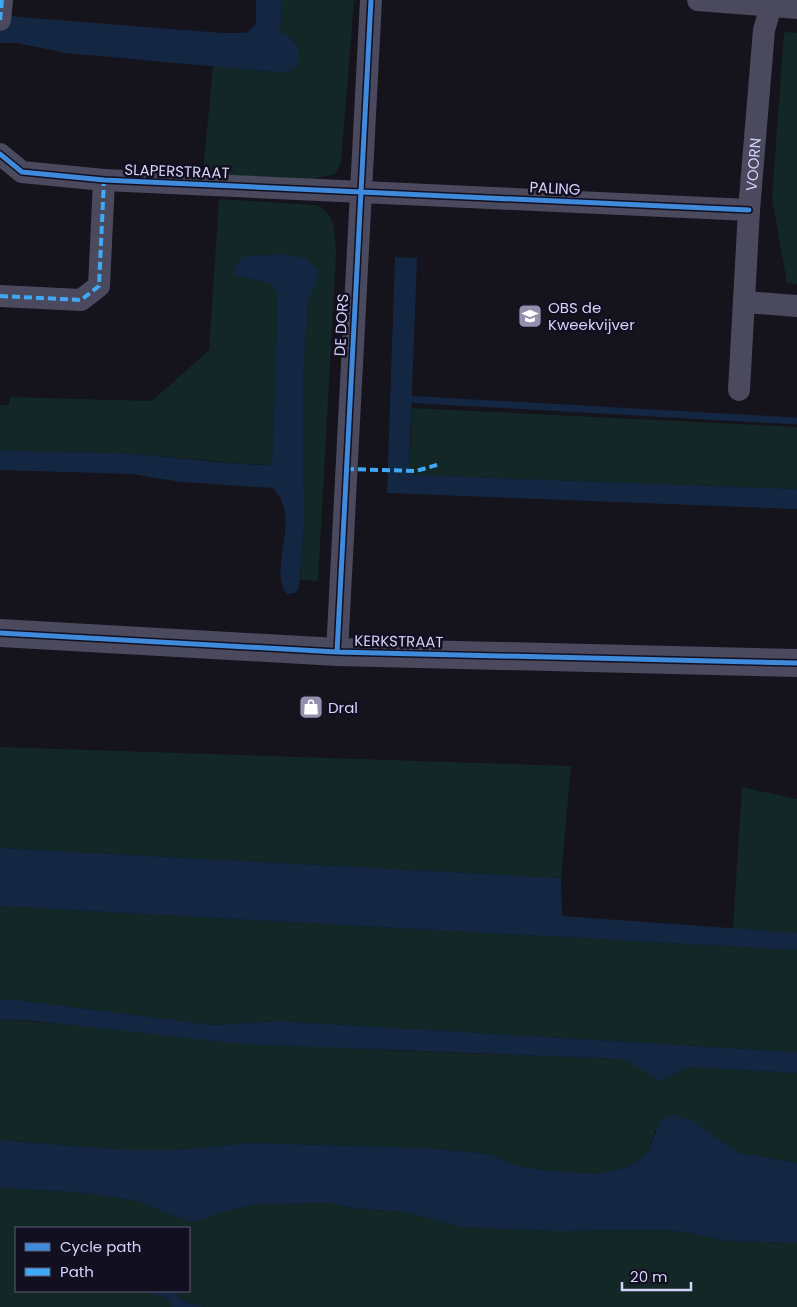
<svg xmlns="http://www.w3.org/2000/svg" width="797" height="1307" font-family="Poppins,sans-serif">
  <rect width="100%" height="100%" fill="#15131c"/>
  <path fill="#132726" d="M 282,0 L 354,0 L 341,163 L 335,174 L 309,180 L 203,173 L 213,66 L 287,73 L 297,43 L 280,30 Z
    M 784,32 L 797,33 L 797,284 L 787,283 L 772,199 Z
    M 219,199 L 316,205 C 337,214 335,235 336,255 L 318,581 L 300,580 L 304,525 L 303,376 L 308,301 L 316,284 L 236,276 L 271,283 L 278,295 L 272,465 C 219,464 167,455 115,453 C 77,452 38,453 0,450 L 0,405 L 9,405 L 10,397 L 152,401 L 209,350 Z
    M 412,408 L 797,427 L 797,489 L 413,475 L 409,471 Z
    M 0,747 L 571,766 L 561,878 L 0,848 Z
    M 742,787 L 797,799 L 797,933 L 733,929 Z
    M 0,906 L 797,950 L 797,1052 L 278,1021 L 212,1025 L 18,1000 L 0,1000 Z
    M 0,1019 L 385,1050 L 625,1059 L 660,1081 L 689,1067 L 797,1073 L 797,1163 L 739,1153 L 698,1125 L 655,1130 L 649,1149 L 642,1158 L 627,1167 L 597,1174 L 551,1171 L 517,1166 L 489,1154 L 426,1148 L 250,1143 L 177,1150 L 123,1150 L 0,1140 Z
    M 0,1188 L 85,1193 L 137,1201 L 187,1221 L 201,1220 L 221,1212 L 259,1204 L 330,1203 L 359,1209 L 405,1212 L 462,1227 L 556,1231 L 662,1230 L 684,1232 L 728,1241 L 797,1243 L 797,1307 L 204,1307 L 185,1302 L 177,1296 L 178,1291 L 189,1291 L 189,1228 L 16,1228 L 16,1291 L 152,1291 L 147,1291 L 168,1299 L 172,1307 L 0,1307 Z"/>
  <path fill="#142742" d="M 256,0 L 282,0 L 280,30 C 298,43 300,43 297,66 L 287,73 L 66,53 L 17,43 L 0,43 L 0,13 L 19,17 L 222,33 L 246,33 L 256,24 Z
    M 280,254 L 305,258 L 319,270 L 316,284 L 308,301 L 303,376 L 304,525 L 299,588 L 295,593 L 287,594 C 267,568 303,518 273,488 L 182,482 L 131,474 L 0,470 L 0,450 C 38,453 77,452 115,453 C 167,455 219,465 272,465 L 278,295 L 271,283 L 235,276 L 234,267 L 242,257 Z
    M 395,257 L 417,258 L 409,471 L 413,475 L 797,489 L 797,509 L 387,493 Z
    M 0,848 L 561,878 L 562,916 L 797,933 L 797,950 L 0,906 Z
    M 0,1000 L 18,1000 L 212,1025 L 278,1021 L 797,1052 L 797,1073 L 689,1067 L 660,1081 L 624,1059 L 241,1044 L 35,1021 L 0,1019 Z
    M 672,1115 L 691,1120 L 739,1153 L 797,1163 L 797,1243 L 728,1241 L 684,1232 L 662,1230 L 556,1231 L 462,1227 L 405,1212 L 359,1209 L 330,1203 L 259,1204 L 221,1212 L 201,1220 L 187,1221 L 137,1201 L 85,1193 L 0,1188 L 0,1140 L 123,1150 L 177,1150 L 250,1143 L 426,1148 L 489,1154 L 517,1166 L 551,1171 L 597,1174 L 627,1167 L 642,1158 L 649,1149 L 660,1121 Z
    M 145,1291 L 178,1291 L 177,1296 L 185,1302 L 204,1307 L 172,1307 L 168,1299 Z"/>
  <g fill="none" stroke-linecap="round" stroke-linejoin="round">
    <path stroke="#142742" stroke-width="7" d="M 403,399 L 797,421"/>
    <g stroke="#4a495d" stroke-width="22">
      <path d="M 698,0 L 797,8"/>
      <path d="M 0,20 L 2,0"/>
      <path d="M 0,154 L 22,172 L 104,180 L 749,210"/>
      <path d="M 0,296 L 81,300 L 99,286 L 104,180"/>
      <path d="M 745,302 L 797,306"/>
      <path id="s1" d="M 739,390 L 749,210 L 764,30 L 771,6"/>
      <path d="M 337,652 L 371,0"/>
    </g>
    <path stroke="#4a495d" stroke-width="28" d="M 0,633 L 337,652 L 797,663"/>
    <path stroke="#3fa9f5" stroke-width="4" stroke-dasharray="8 4" stroke-linecap="butt" d="M 0,20 L 2,0
      M 0,296 L 81,300 L 99,286 L 104,180
      M 346,469 L 416,471 L 440,464"/>
    <g stroke="#120f20" stroke-width="8">
      <path id="cycleway" d="M 0,154 L 22,172 L 104,180 L 749,210
        M 0,633 L 337,652 L 797,663
        M 337,652 L 371,0"/>
    </g>
    <use href="#cycleway" stroke="#408adc" stroke-width="5"/>
  </g>
  <defs>
    <g id="school-square" transform="scale(1.25)"><rect x="-9" y="-9" width="18" height="18" rx="4" fill="#9290ad" stroke="#120f20"/><path d="M0-5L7-2L0 1L-7-2ZM-4 1L0 2.5L4 1V4Q0 6-4 4Z" fill="#fff"/></g>
    <g id="shop-square" transform="scale(1.25)"><rect x="-9" y="-9" width="18" height="18" rx="4" fill="#9290ad" stroke="#120f20"/><path d="M-5-2.5h2.3a2.7 3.5 0 0 1 5.4 0H5L5.5 6h-11ZM-1.5-2.5h3a1.5 2.3 0 0 0-3 0Z" fill="#fff"/></g>
  </defs>
  <g fill-rule="evenodd">
    <use href="#school-square" x="530" y="316"/>
    <use href="#shop-square" x="311" y="707"/>
  </g>
  <g text-anchor="middle" dominant-baseline="central" stroke-width="5" stroke-linejoin="round" paint-order="stroke">
    <g font-size="15" fill="#d6d3fb" stroke="#120f20">
      <text stroke="none"><textPath href="#s1" startOffset="226">VOORN</textPath></text>
      <text transform="translate(177 171) rotate(2)">SLAPERSTRAAT</text>
      <text transform="translate(555 188) rotate(3)">PALING</text>
      <text transform="translate(341 325) rotate(-87)">DE DORS</text>
      <text transform="translate(399 641) rotate(1)">KERKSTRAAT</text>
    </g>
    <g font-size="15" fill="#d6d3fb" stroke="#120f20" text-anchor="start">
      <text x="548" y="307">OBS de<tspan x="548" dy="17">Kweekvijver</tspan></text>
      <text x="328" y="707">Dral</text>
    </g>
  </g>
  <rect x="15" y="1227" width="175" height="65" fill="#120f20" stroke="#605d78"/>
  <rect x="25" y="1243" width="25" height="8" fill="#408adc" stroke="#605d78"/>
  <text x="60" y="1252" font-size="15" fill="#d6d3fb">Cycle path</text>
  <rect x="25" y="1268" width="25" height="8" fill="#3fa9f5" stroke="#605d78"/>
  <text x="60" y="1277" font-size="15" fill="#d6d3fb">Path</text>
  <path d="M622 1282v8h69v-8" fill="none" stroke="#d6d3fb" stroke-width="2.5"/>
  <text x="630" y="1282" font-size="15" fill="#d6d3fb" stroke="#120f20" stroke-width="4" paint-order="stroke">20 m</text>
</svg>
